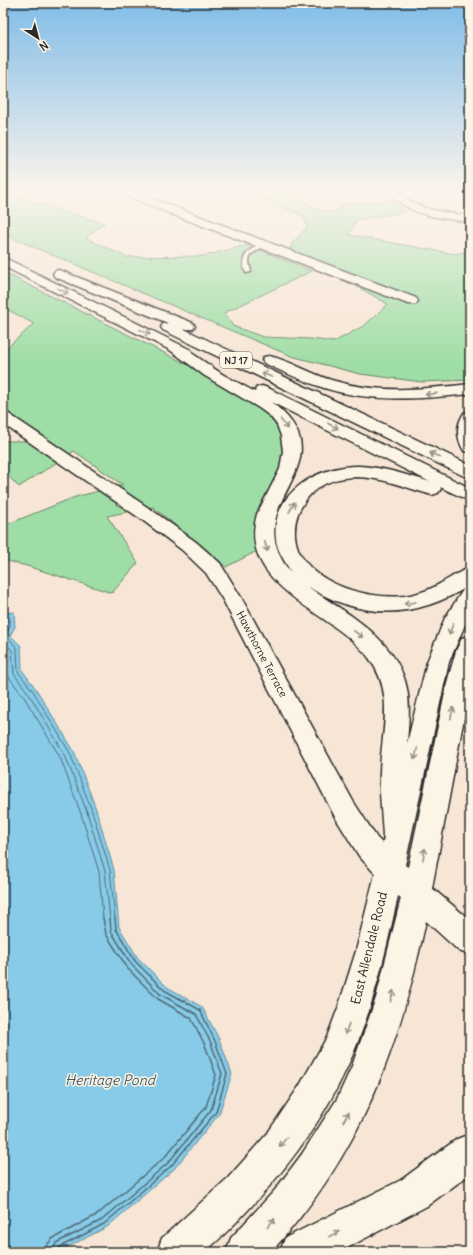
<svg xmlns="http://www.w3.org/2000/svg" width="473" height="1255" font-family="Delius,sans-serif">
  <rect width="100%" height="100%" fill="#f7e6d5"/>
  <filter id="ink" filterUnits="userSpaceOnUse"><feTurbulence type="fractalNoise" baseFrequency=".025" numOctaves="2"/><feDisplacementMap in="SourceGraphic" scale="8" xChannelSelector="R" yChannelSelector="G"/><feConvolveMatrix kernelMatrix="1 2 1 2 8 2 1 2 1" color-interpolation-filters="sRGB"/></filter>
  <g filter="url(#ink)">
    <path fill="#9edda5" stroke="#648468" d="M 246,191 L 293,191 L 290,193 L 321,211 L 336,212 L 344,204 L 391,201 L 406,212 L 356,220 L 349,235 L 454,254 L 470,251 L 470,380 L 422,382 L 360,374 L 291,356 L 3,234 L 3,193 L 104,223 L 86,238 L 126,257 L 204,256 L 247,245 L 312,271 L 224,313 L 233,326 L 263,337 L 311,339 L 334,342 L 365,325 L 388,304 L 290,249 L 292,244 L 307,227 L 304,216 Z
      M 3,272 L 236,389 L 294,433 L 267,546 L 226,567 L 153,507 L 107,516 L 138,563 L 112,593 L 27,566 L 3,560 L 3,526 L 75,497 L 123,485 L 74,451 L 19,487 L 3,471 L 3,441 L 47,441 L 12,417 L 3,404 L 3,351 L 34,324 L 3,307 Z"/>
    <path fill="#87cbe8" stroke="#628b9c" d="M 14,612 L 15,627 L 10,635 L 21,646 L 22,670 L 36,689 L 74,751 L 96,809 L 114,870 L 119,927 L 138,958 L 167,987 L 202,1007 L 219,1039 L 232,1074 L 219,1114 L 174,1169 L 107,1227 L 58,1252 L 3,1252 L 3,613 Z"/>
    <g fill="none" stroke-linecap="round" stroke-linejoin="round">
      <path stroke="#506b77" stroke-width="1" d="M 3,617 L 10,618 L 10,626 L 6,635 L 17,648 L 18,672 L 33,691 L 70,753 L 92,811 L 110,870 L 115,919
        M 3,641 L 12,650 L 14,674 L 29,694 L 65,755 L 87,812 L 105,871 L 110,919
        M 3,649 L 6,653 L 8,676 L 24,697 L 60,757 L 81,814 L 99,872 L 103,919"/>
      <path stroke="#506b77" stroke-width="1.5" d="M 46,1252 L 47,1245 L 52,1239 L 98,1214 L 164,1158 L 206,1107 L 216,1075 L 205,1045 L 191,1018 L 158,999 L 128,969 L 106,934 L 103,918
        M 52,1252 L 56,1243 L 102,1220 L 168,1163 L 211,1110 L 222,1074 L 211,1043 L 196,1014 L 160,994 L 131,964 L 111,931 L 110,918
        M 57,1252 L 60,1247 L 104,1224 L 171,1166 L 216,1112 L 227,1074 L 215,1041 L 200,1010 L 164,990 L 135,961 L 116,929 L 115,918"/>
      <g stroke="#2b2b2b" stroke-width="3">
        <path id="service" d="M 261,244 L 266,245 L 250,255 L 249,262 L 251,272 L 246,273 C 239,258 247,250 261,244 Z"/>
      </g>
      <g stroke="#2b2b2b" stroke-width="3">
        <path id="minor" d="M 119,191 L 132,191 L 416,298 L 418,301 L 416,304 L 408,304 L 174,215 L 120,193 Z
          M 388,191 L 398,191 C 415,211 446,212 470,216 L 470,222 C 442,218 406,216 388,191 Z
          M 3,412 L 9,414 L 153,511 L 196,542 L 220,563 L 242,599 L 353,801 L 377,838 L 399,860 L 403,869 L 399,878 L 389,882 L 379,878 L 359,856 L 335,817 L 223,600 L 206,573 L 182,550 L 141,519 L 3,424 Z"/>
      </g>
      <g stroke="#2b2b2b" stroke-width="3">
        <path id="secondary" d="M 470,587 L 470,613 L 449,662 L 405,865 L 408,867 L 448,679 L 456,651 L 462,638 L 470,635 L 470,686 L 432,888 L 470,920 L 470,955 L 459,951 L 426,921 C 398,1051 362,1152 271,1252 L 226,1252 L 231,1238 L 275,1190 L 302,1154 L 337,1099 L 352,1066 L 376,998 L 401,898 L 398,896 C 387,946 376,996 357,1044 C 325,1126 269,1194 205,1252 L 157,1252 L 162,1238 L 228,1178 L 267,1134 L 300,1085 L 327,1037 L 338,1008 L 356,951 L 427,662 L 445,618 L 463,590 Z
          M 470,1134 L 470,1174 L 427,1206 L 339,1252 L 280,1252 L 285,1238 L 401,1180 L 457,1139 Z"/>
      </g>
      <g stroke="#2b2b2b" stroke-width="3">
        <path id="trunk" d="M 3,257 L 191,350 L 193,354 L 222,374 L 255,392 L 256,388 L 262,386 L 268,388 L 470,488 L 470,501 L 440,487 L 441,489 L 438,493 L 432,495 C 407,488 384,478 358,477 C 340,477 321,482 309,496 C 299,508 294,519 295,535 C 298,581 365,600 404,596 C 418,594 430,590 443,582 C 452,577 460,571 470,568 L 470,585 C 416,620 361,620 307,586 C 330,603 358,617 378,638 C 422,683 406,715 406,769 C 406,792 409,814 411,836 L 407,845 L 397,849 L 387,845 L 383,836 C 382,815 379,794 380,772 C 381,731 396,695 369,658 C 335,612 236,588 257,514 L 280,469 L 283,451 L 281,436 L 277,425 L 270,416 L 259,408 L 205,376 L 170,350 L 3,266 ZM 271,402 L 430,482 C 407,475 383,467 359,466 C 319,465 270,493 276,539 C 277,551 285,561 291,572 C 284,565 280,557 277,548 C 258,493 344,457 271,402 Z
          M 59,270 L 193,323 L 195,326 L 193,329 L 184,329 L 470,465 L 470,477 L 464,476 L 163,330 L 161,327 L 163,324 L 168,323 L 55,277 L 53,274 L 55,271 Z
          M 269,356 C 292,361 312,375 335,381 C 379,394 425,389 470,384 L 470,394 C 420,399 372,403 324,388 C 303,381 283,372 264,363 L 262,360 L 264,357 Z
          M 470,411 L 470,452 L 464,451 C 456,438 456,425 464,413 Z"/>
      </g>
      <use href="#service" fill="#fcf5e5" fill-rule="evenodd"/>
      <use href="#minor" fill="#fcf5e5" fill-rule="evenodd"/>
      <use href="#secondary" fill="#fcf5e5" fill-rule="evenodd"/>
      <use href="#trunk" fill="#fcf5e5" fill-rule="evenodd"/>
    </g>
    <defs><path id="oneway-shaft" d="M-6 0H5M1.5-3L5.5 0L1.5 3" fill="none" stroke-width="1.6" stroke-linecap="round" stroke-linejoin="round"/></defs>
    <g stroke="#949088">
      <use href="#oneway-shaft" transform="translate(63 291) rotate(27)"/>
      <use href="#oneway-shaft" transform="translate(145 332) rotate(26)"/>
      <use href="#oneway-shaft" transform="translate(267 375) rotate(-154)"/>
      <use href="#oneway-shaft" transform="translate(431 394) rotate(173)"/>
      <use href="#oneway-shaft" transform="translate(284 424) rotate(54)"/>
      <use href="#oneway-shaft" transform="translate(333 426) rotate(27)"/>
      <use href="#oneway-shaft" transform="translate(435 455) rotate(-154)"/>
      <use href="#oneway-shaft" transform="translate(292 507) rotate(-61)"/>
      <use href="#oneway-shaft" transform="translate(266 546) rotate(74)"/>
      <use href="#oneway-shaft" transform="translate(410 603) rotate(171)"/>
      <use href="#oneway-shaft" transform="translate(451 629) rotate(113)"/>
      <use href="#oneway-shaft" transform="translate(358 634) rotate(37)"/>
      <use href="#oneway-shaft" transform="translate(452 713) rotate(-78)"/>
      <use href="#oneway-shaft" transform="translate(416 754) rotate(103)"/>
      <use href="#oneway-shaft" transform="translate(424 854) rotate(-79)"/>
      <use href="#oneway-shaft" transform="translate(392 996) rotate(-75)"/>
      <use href="#oneway-shaft" transform="translate(347 1029) rotate(109)"/>
      <use href="#oneway-shaft" transform="translate(346 1117) rotate(-59)"/>
      <use href="#oneway-shaft" transform="translate(283 1142) rotate(129)"/>
      <use href="#oneway-shaft" transform="translate(271 1223) rotate(-51)"/>
      <use href="#oneway-shaft" transform="translate(334 1234) rotate(-27)"/>
    </g>
  </g>
  <linearGradient id="sky" x2="0" y2="1"><stop stop-color="#81bde8"/><stop offset="0.52" stop-color="#fbf4ec"/><stop offset="1" stop-color="#fbf4ec" stop-opacity="0"/></linearGradient>
  <rect width="473" height="366" fill="url(#sky)"/>
  <g text-anchor="middle" dominant-baseline="central" stroke-width="3" stroke-linejoin="round" paint-order="stroke">
    <rect fill="#fcf5e5" stroke="#6a6863" stroke-width="1" x="220" y="352" width="32" height="16" rx="3"/>
    <g font-size="10" font-weight="bold" fill="#2b2b2b">
      <text x="236" y="360">NJ 17</text>
    </g>
    <g font-size="11" fill="#2b2b2b" stroke="#fcf5e5">
      <text transform="translate(262 654) rotate(62)">Hawthorne Terrace</text>
    </g>
    <g font-size="13" fill="#2b2b2b" stroke="#fcf5e5">
      <text transform="translate(369 948) rotate(-76)">East Allendale Road</text>
    </g>
    <g font-size="14" font-style="italic" fill="#475b64" stroke="#fcf5e5">
      <text x="110" y="1080">Heritage Pond</text>
    </g>
  </g>
  <rect width="473" height="1255" fill="none" stroke="#fcf5e5" stroke-width="16"/>
  <rect x="8" y="8" width="457" height="1239" fill="none" stroke="#2b2b2b" stroke-width="1.5" filter="url(#ink)"/>
  <g transform="translate(38 38) rotate(144)" stroke="#fcf5e5" stroke-width="3" paint-order="stroke">
  <path d="M0-3L7 15L0 10L-7 15Z" fill="#2b2b2b"/>
  <text y="-6" font-size="11" font-weight="bold" text-anchor="middle" fill="#2b2b2b">N</text>
  </g>
</svg>
